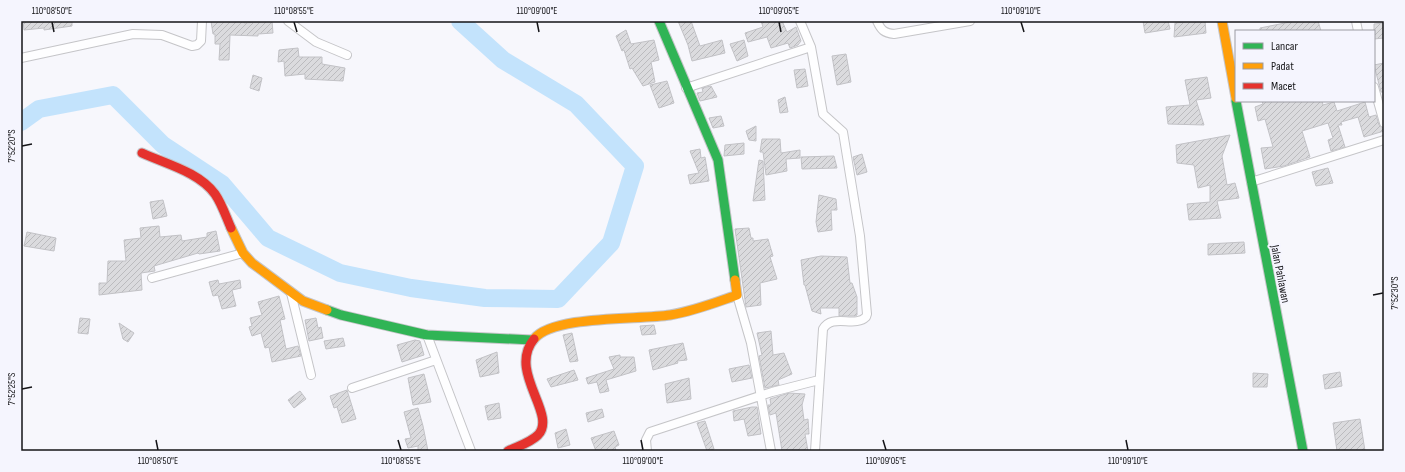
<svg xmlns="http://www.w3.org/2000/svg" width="1405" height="472" font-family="'Sofia Sans Condensed',sans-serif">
  <defs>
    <pattern id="building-hatch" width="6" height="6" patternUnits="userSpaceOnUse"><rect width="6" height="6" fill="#dbdbde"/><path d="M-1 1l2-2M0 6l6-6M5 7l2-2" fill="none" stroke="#bbbbbe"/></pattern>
  </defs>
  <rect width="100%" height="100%" fill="#f7f7fc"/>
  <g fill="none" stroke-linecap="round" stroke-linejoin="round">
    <path stroke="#c3e3fc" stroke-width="18" d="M 21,122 L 39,109 L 113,95 L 163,145 L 222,184 L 268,238 L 340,273 L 411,288 L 485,298 L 558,299 L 611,243 L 635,166 L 576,104 L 503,60 L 460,21"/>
  </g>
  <path fill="url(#building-hatch)" stroke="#c2c2c6" d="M 23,21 L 72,21 L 72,26 L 44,30 L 44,28 L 24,30 Z
    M 211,21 L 244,21 L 244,23 L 272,21 L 273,33 L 258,34 L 258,36 L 230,35 L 229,60 L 219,60 L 220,44 L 215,44 L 215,34 L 213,34 Z
    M 678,21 L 691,21 L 700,46 L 722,40 L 725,53 L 692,61 L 688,45 Z
    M 761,21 L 782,21 L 787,32 L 796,27 L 801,41 L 798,45 L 790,48 L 788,43 L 771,48 L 767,37 L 748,42 L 745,33 L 763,27 Z
    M 1143,21 L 1168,21 L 1170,29 L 1145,33 Z
    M 1193,21 L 1205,21 L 1206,33 L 1174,37 L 1175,23 Z
    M 1295,21 L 1318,21 L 1321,31 L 1260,31 L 1260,28 Z
    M 1384,23 L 1384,38 L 1374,39 L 1374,24 Z
    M 626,30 L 631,44 L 654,40 L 659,60 L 651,62 L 655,82 L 643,86 L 632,68 L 630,69 L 624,50 L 622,51 L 616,36 Z
    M 744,40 L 748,56 L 737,61 L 730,44 Z
    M 298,48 L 299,57 L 322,57 L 322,64 L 345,68 L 343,81 L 305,79 L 305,74 L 285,76 L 284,61 L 278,62 L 279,50 Z
    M 846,54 L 851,82 L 837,85 L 832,56 Z
    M 1384,63 L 1384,92 L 1381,92 L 1374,65 Z
    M 805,69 L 808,86 L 797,88 L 794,70 Z
    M 253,75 L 262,78 L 259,91 L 250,88 Z
    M 1207,77 L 1211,98 L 1196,100 L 1204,125 L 1168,124 L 1166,107 L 1190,105 L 1185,80 Z
    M 667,81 L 674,103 L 659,108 L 650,85 Z
    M 711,86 L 717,97 L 700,101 L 697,93 L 703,92 L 702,88 Z
    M 785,97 L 788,112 L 780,113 L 778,100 Z
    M 1262,101 L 1322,101 L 1323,105 L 1334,102 L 1337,111 L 1365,102 L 1369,117 L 1376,115 L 1379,125 L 1384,128 L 1384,131 L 1364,137 L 1358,117 L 1341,122 L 1342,125 L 1338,125 L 1345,147 L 1331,151 L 1328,140 L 1333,138 L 1328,123 L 1302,131 L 1310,157 L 1284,166 L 1265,169 L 1261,148 L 1273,147 L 1265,119 L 1258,121 L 1255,107 L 1263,104 Z
    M 721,116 L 724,126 L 713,128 L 709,118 Z
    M 756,126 L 756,141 L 749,140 L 746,131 Z
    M 1230,135 L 1222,156 L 1227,185 L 1235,183 L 1239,198 L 1217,201 L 1221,218 L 1189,220 L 1187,204 L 1210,202 L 1210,185 L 1198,188 L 1194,165 L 1177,163 L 1176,145 Z
    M 762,139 L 780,139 L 781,153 L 800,150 L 800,158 L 786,159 L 787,171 L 766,175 L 763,152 L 760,152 Z
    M 744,143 L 744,154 L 724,156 L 725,145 Z
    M 700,149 L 701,158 L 705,157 L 709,181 L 690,184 L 688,175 L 699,173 L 690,151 Z
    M 862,154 L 867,172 L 857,175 L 853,157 Z
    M 834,156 L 837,168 L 802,169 L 801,157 Z
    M 759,160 L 763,161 L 765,200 L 753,201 Z
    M 1328,168 L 1333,183 L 1316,186 L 1312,172 Z
    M 819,195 L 836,199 L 837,210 L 831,210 L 832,230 L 818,232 L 816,222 Z
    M 163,200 L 167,216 L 153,219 L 150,202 Z
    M 159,226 L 160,237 L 181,235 L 182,241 L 207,237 L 207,233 L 216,231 L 220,251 L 199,254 L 198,253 L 154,266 L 155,271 L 141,273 L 142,290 L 99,295 L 99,283 L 107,283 L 108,261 L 126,261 L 124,240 L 141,238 L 140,228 Z
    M 749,228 L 751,238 L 753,238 L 753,241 L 768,239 L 773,256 L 770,257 L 777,279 L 760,283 L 761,305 L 746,307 L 735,229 Z
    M 27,232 L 56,238 L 54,251 L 24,246 Z
    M 1244,242 L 1245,253 L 1208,255 L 1208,244 Z
    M 821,256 L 847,257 L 850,283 L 852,283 L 857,297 L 857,315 L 855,316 L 839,316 L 839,308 L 820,308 L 821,314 L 812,311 L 805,285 L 804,285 L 801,260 Z
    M 218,280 L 219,284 L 240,280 L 241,288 L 232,290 L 236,306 L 222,309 L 218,295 L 213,296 L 209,282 Z
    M 279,296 L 285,319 L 280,320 L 286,349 L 298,346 L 301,356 L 272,362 L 269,347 L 265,348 L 261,333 L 252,336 L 249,327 L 252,326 L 250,318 L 262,315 L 258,302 Z
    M 80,318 L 90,319 L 88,334 L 78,333 Z
    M 316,318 L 318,328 L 321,327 L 323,338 L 309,341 L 305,320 Z
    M 119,323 L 134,333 L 128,342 L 123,339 Z
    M 654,325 L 656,334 L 642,335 L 640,326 Z
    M 771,331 L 773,355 L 784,353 L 792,374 L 778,380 L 779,385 L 765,388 L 759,356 L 762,355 L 757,333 Z
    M 572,333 L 578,361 L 570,362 L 563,335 Z
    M 343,338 L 345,346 L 326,349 L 324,341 Z
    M 415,340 L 420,341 L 424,355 L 402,362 L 397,345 Z
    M 683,343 L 687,360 L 677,361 L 678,363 L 653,370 L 649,350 Z
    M 497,352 L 499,373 L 480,377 L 476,360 Z
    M 620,355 L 620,357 L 634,357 L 636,371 L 606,380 L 609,391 L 600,393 L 597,382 L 588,384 L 586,378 L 614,369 L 609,357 Z
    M 749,365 L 752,378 L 732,382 L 729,369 Z
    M 574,370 L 578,380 L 551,387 L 547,379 Z
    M 1340,372 L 1342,386 L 1325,389 L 1323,375 Z
    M 1253,373 L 1268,374 L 1267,387 L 1253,387 Z
    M 424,374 L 431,402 L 413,405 L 408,378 Z
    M 689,378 L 691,399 L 667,403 L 665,384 Z
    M 347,390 L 356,419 L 342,423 L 337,407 L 334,408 L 330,396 Z
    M 300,391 L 306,399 L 294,408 L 288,400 Z
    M 789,393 L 805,394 L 802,405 L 804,420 L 808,419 L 809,434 L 805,434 L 808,451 L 782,451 L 776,413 L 770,415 L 768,405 L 771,405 L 770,399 Z
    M 499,403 L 501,418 L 488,420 L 485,406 Z
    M 752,407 L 757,407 L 761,434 L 748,436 L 744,419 L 734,421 L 733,411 Z
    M 418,408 L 423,426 L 428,451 L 418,451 L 418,446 L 408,448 L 405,439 L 411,438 L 404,412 Z
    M 602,409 L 604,417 L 588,422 L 586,413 Z
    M 1360,419 L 1365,451 L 1337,451 L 1333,423 Z
    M 705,421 L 714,449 L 707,451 L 697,423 Z
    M 566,429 L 570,445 L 558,448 L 555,433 Z
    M 614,431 L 619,445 L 615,447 L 616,451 L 596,451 L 591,438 Z"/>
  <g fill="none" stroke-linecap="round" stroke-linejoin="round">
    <g stroke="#c5c5c8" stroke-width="10">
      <path id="street" d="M 288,21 L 316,42 L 347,55
        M 877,21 C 881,30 884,33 894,34 L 970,21
        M 1356,21 L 1358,31
        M 811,47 L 823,114 L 843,132 L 860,236 L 867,314 L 866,317 C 855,328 832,313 823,329 L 815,451
        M 21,58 L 133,34 L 162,35 L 192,46 L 197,45 L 201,41 L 202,21
        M 1374,87 L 1384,123
        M 686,88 L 811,47 L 800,21
        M 1251,182 L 1384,140
        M 152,278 L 243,253
        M 291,293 L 311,375
        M 737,295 L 751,343 L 771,451
        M 427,335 L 471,451
        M 352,388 L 436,360
        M 647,451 L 646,440 L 650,432 L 772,392 L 819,380"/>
    </g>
    <g stroke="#c5c5c8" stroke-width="11">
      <path id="fast" d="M 659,21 L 718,160 L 735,280
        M 1236,101 L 1303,451
        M 327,310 L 341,315 L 427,335 L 532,340"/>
    </g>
    <g stroke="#c5c5c8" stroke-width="11">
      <path id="slow" d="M 1222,21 L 1236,98
        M 231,228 L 243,253 L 252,263 L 303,301 L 327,310
        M 534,339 C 553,315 639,320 670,315 C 694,311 714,303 737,295 L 735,280"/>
    </g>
    <g stroke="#c5c5c8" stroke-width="11">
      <path id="jam" d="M 142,153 C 166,164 199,172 215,194 C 222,204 226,217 231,228
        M 508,451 C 518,446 530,443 538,435 C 558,414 507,372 534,339"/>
    </g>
    <use href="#street" stroke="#fefeff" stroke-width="8"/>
    <use href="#fast" stroke="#30b455" stroke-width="9"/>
    <use href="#slow" stroke="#ff9f0a" stroke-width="9"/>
    <use href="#jam" stroke="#e5322d" stroke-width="9"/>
  </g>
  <path fill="none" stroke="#141417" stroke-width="1.5" d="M 52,22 L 54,32M 294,22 L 297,32M 537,22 L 539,32M 779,22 L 781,32M 1021,22 L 1024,32M 22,146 L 32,144M 1373,295 L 1383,293M 22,389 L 32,387M 156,440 L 158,450M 398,440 L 401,450M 641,440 L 643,450M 883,440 L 886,450M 1126,440 L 1128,450"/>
  <g text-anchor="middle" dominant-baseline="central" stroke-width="4" stroke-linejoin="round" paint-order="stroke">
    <g font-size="12" fill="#141417" stroke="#f5f5fe">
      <text transform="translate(1280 274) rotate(79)">Jalan Pahlawan</text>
    </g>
  </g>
  <rect width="1405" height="472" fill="none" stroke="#f5f5fe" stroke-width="44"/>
  <rect x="1235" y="30" width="140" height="72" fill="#f5f5fe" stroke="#9b9ba2"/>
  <rect x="1243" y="43" width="20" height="6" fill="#30b455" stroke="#9b9ba2"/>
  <text x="1271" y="50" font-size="12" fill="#141417">Lancar</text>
  <rect x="1243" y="63" width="20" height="6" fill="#ff9f0a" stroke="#9b9ba2"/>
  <text x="1271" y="70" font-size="12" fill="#141417">Padat</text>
  <rect x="1243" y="83" width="20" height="6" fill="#e5322d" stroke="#9b9ba2"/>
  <text x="1271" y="90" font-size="12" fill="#141417">Macet</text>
  <rect x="22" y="22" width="1361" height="428" fill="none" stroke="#141417" stroke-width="1.5"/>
  <g font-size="10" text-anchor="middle" fill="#141417">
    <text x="52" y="14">110°08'50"E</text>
    <text x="294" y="14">110°08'55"E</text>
    <text x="537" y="14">110°09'00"E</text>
    <text x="779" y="14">110°09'05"E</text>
    <text x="1021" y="14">110°09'10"E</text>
    <text transform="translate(11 146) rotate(-90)" y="4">7°52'20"S</text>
    <text transform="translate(1394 293) rotate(-90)" y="4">7°52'30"S</text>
    <text transform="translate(11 389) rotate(-90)" y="4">7°52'25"S</text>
    <text x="158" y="464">110°08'50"E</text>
    <text x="401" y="464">110°08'55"E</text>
    <text x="643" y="464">110°09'00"E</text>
    <text x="886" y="464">110°09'05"E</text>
    <text x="1128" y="464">110°09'10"E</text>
  </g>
</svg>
